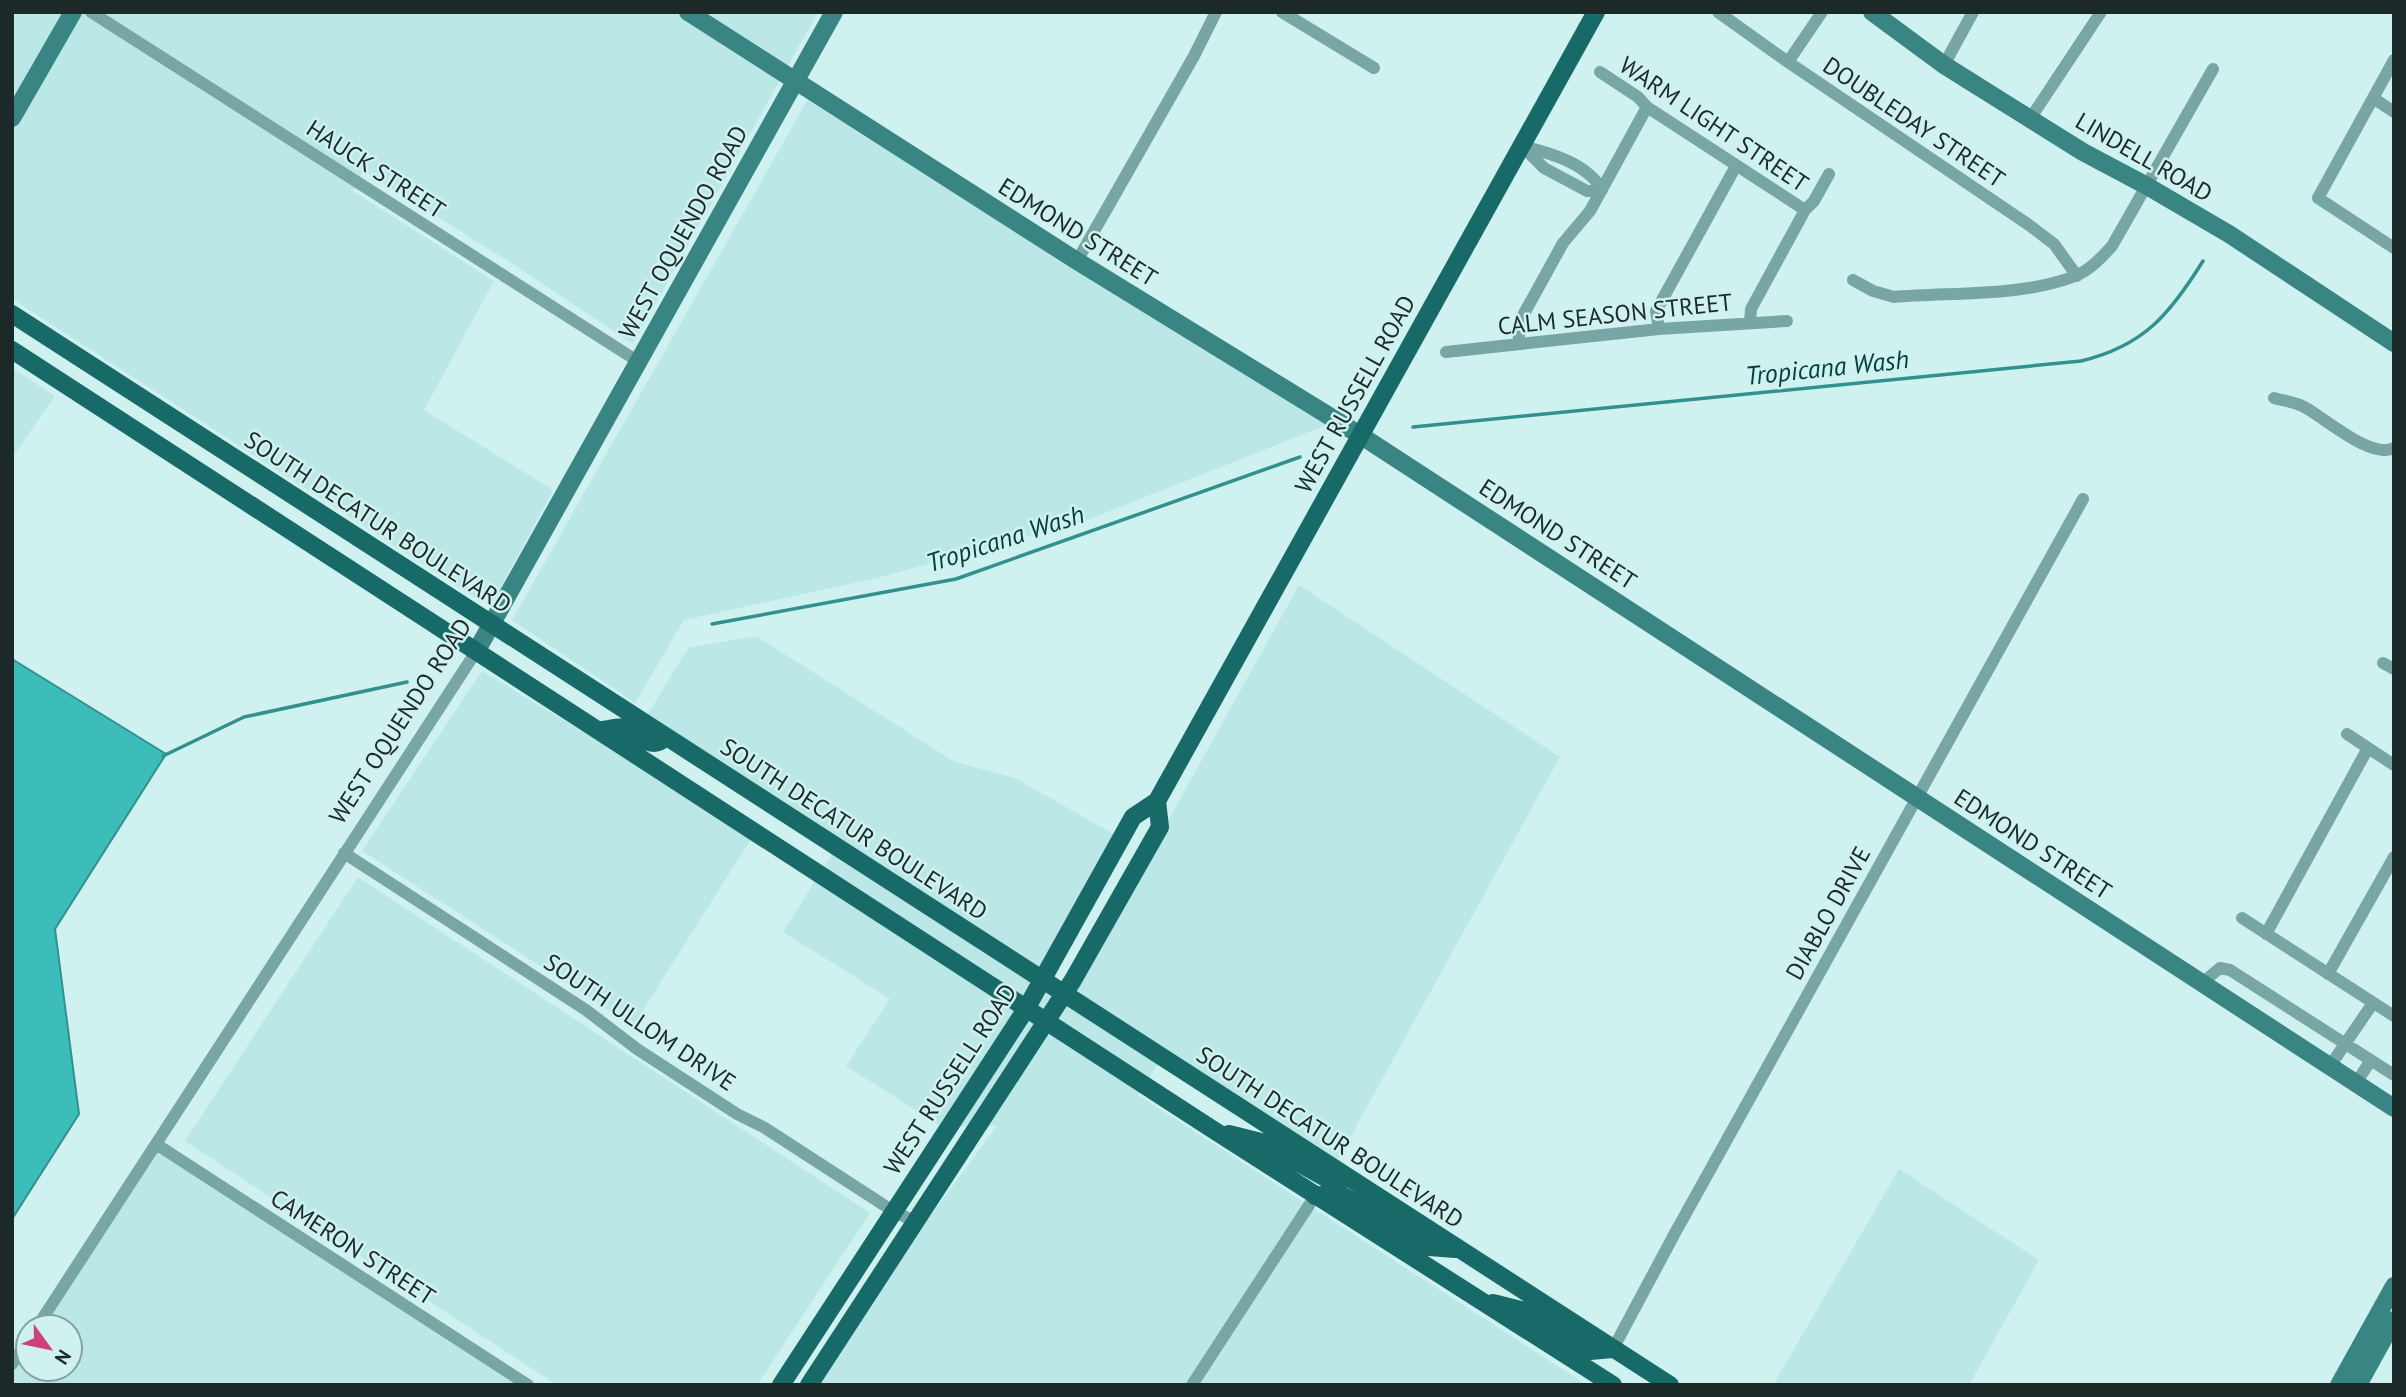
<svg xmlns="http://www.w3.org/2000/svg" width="2406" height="1397" font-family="'PT Sans',sans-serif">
  <rect width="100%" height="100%" fill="#cff2f0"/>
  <path fill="#bbe8e6" d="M 12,12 L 818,12 L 633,344 L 508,261 L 363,171 L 353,191 L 494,281 L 424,410 L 553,490 L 496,596 L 481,602 L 12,299 Z
    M 808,99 L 1334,422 L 1085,521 L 877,578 L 684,620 L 635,703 L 512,620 Z
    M 12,368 L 55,396 L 12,458 Z
    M 1299,585 L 1560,757 L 1336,1163 L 1166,1052 L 1138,1095 L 1587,1385 L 805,1385 L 997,1126 L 942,1127 L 846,1066 L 890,999 L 783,932 L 841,840 L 648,714 L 688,648 L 756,636 L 955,762 L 1015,778 L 1115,835 L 1038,969 L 1074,990 Z
    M 482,671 L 610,748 L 751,839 L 633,1026 L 362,851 Z
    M 358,877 L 870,1213 L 757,1385 L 557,1385 L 185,1141 Z
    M 156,1144 L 528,1385 L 12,1385 L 12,1365 L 28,1340 L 28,1369 L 70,1369 L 70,1327 L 37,1327 Z
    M 1899,1169 L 2039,1260 L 1969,1385 L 1773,1385 Z"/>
  <path fill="#3cbdba" stroke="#32918e" stroke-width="2" d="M 12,659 L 166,754 L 55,929 L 79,1114 L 12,1219 Z"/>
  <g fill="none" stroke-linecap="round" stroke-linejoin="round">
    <path stroke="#32918e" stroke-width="3.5" d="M 1413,427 L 2081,361 C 2144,346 2170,314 2203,261
      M 712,624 L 956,579 L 1300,457
      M 163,756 L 244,717 L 407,682"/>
    <path stroke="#78a6a4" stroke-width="12" d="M 91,12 L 639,362
      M 1282,12 L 1374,68
      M 1718,12 L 1788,62 L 2029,225 L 2054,244 L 2077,276
      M 2394,60 L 2318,198 L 2394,248
      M 1788,62 L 1822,12
      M 1944,65 L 1973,12
      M 1600,72 L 1638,97 L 1647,107 L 1805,210
      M 2373,98 L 2394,112
      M 2030,119 L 2101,12
      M 1522,146 C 1550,153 1587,163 1602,190 L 1587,191 L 1544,168 Z
      M 1077,261 L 1194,56 L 1216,12
      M 1853,280 L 1873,291 L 1894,297 C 1951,292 2022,297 2075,276 C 2089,271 2102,257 2112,246 L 2213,69
      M 1750,322 L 1751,309 L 1805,210 L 1814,201 L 1829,174
      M 1659,329 L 1656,311 L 1736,166
      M 1518,344 L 1521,319 L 1563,243 L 1590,211 L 1647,107
      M 1446,352 L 1659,329 L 1787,321
      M 2274,398 C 2284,401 2297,402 2306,408 C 2326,419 2372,460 2394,448
      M 2383,663 L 2394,669
      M 2347,734 L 2394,765
      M 344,853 L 586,1010 L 637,1049 L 737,1114 L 765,1128 L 893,1211 L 914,1221
      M 2242,918 L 2394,1016
      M 2266,934 L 2368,748
      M 2328,974 L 2394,857
      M 2202,983 L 2220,968 L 2230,970 L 2394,1075
      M 2330,1066 L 2373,1003
      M 2356,1083 L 2371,1060
      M 156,1144 L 528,1385
      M 37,1327 L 477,650
      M 1613,1349 L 1675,1233 L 2083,499
      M 12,1364 L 28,1340
      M 1192,1385 L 1315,1196"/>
    <path stroke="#398583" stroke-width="18" d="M 688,12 L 1077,261 L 1360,435 L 2394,1108
      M 1872,12 L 1944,65 L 2083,152 L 2147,186 L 2229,234 L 2394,343
      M 12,118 L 73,12
      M 477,650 L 834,12
      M 2339,1385 L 2394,1286
      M 2358,1385 L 2394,1320"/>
    <path stroke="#186a68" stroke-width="18" d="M 12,314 L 1670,1385
      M 12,350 L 1212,1129 L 1613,1385
      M 600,730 C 607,730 618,726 624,728 C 639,732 650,753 666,737
      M 1229,1134 L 1261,1142 L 1329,1180 L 1348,1178
      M 1315,1196 L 1337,1192 L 1429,1247 L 1455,1249
      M 1493,1303 L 1525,1311 L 1590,1351 L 1613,1349
      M 781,1385 L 1026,1009 L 1133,817 L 1157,801 L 1596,12
      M 809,1385 L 1073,980 L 1160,827 L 1157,801"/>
  </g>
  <g text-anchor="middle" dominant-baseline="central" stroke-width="5" stroke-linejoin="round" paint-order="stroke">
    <g font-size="24" fill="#1b2928" stroke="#cff2f0">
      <text transform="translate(1914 122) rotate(34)">DOUBLEDAY STREET</text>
      <text transform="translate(1714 124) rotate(34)">WARM LIGHT STREET</text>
      <text transform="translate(2144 157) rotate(30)">LINDELL ROAD</text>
      <text transform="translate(376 169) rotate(33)">HAUCK STREET</text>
      <text transform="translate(683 232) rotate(-61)">WEST OQUENDO ROAD</text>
      <text transform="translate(1078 232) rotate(32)">EDMOND STREET</text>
      <text transform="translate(1615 314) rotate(-6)">CALM SEASON STREET</text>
      <text transform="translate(1355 394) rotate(-61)">WEST RUSSELL ROAD</text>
      <text transform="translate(378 522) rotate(33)">SOUTH DECATUR BOULEVARD</text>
      <text transform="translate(1558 534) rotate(33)">EDMOND STREET</text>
      <text transform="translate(400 721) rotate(-57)">WEST OQUENDO ROAD</text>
      <text transform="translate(854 829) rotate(33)">SOUTH DECATUR BOULEVARD</text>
      <text transform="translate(2033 844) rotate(33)">EDMOND STREET</text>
      <text transform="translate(1828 913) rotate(-61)">DIABLO DRIVE</text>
      <text transform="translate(640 1022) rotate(34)">SOUTH ULLOM DRIVE</text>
      <text transform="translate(950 1079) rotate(-57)">WEST RUSSELL ROAD</text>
      <text transform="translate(1330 1137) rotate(33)">SOUTH DECATUR BOULEVARD</text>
      <text transform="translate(353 1247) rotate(33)">CAMERON STREET</text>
    </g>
    <g font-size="26" font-style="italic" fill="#023e3d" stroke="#cff2f0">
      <text transform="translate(1827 367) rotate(-6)">Tropicana Wash</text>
      <text transform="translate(1005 538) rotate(-18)">Tropicana Wash</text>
    </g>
  </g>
  <rect width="2406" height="1397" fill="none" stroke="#1b2928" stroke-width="28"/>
  <g transform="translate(49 1348) rotate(123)"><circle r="33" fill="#cff2f0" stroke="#87a2a0" stroke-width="2"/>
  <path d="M0-5L12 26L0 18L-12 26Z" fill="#cd4278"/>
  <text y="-10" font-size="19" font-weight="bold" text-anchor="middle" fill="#1b2928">N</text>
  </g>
</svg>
